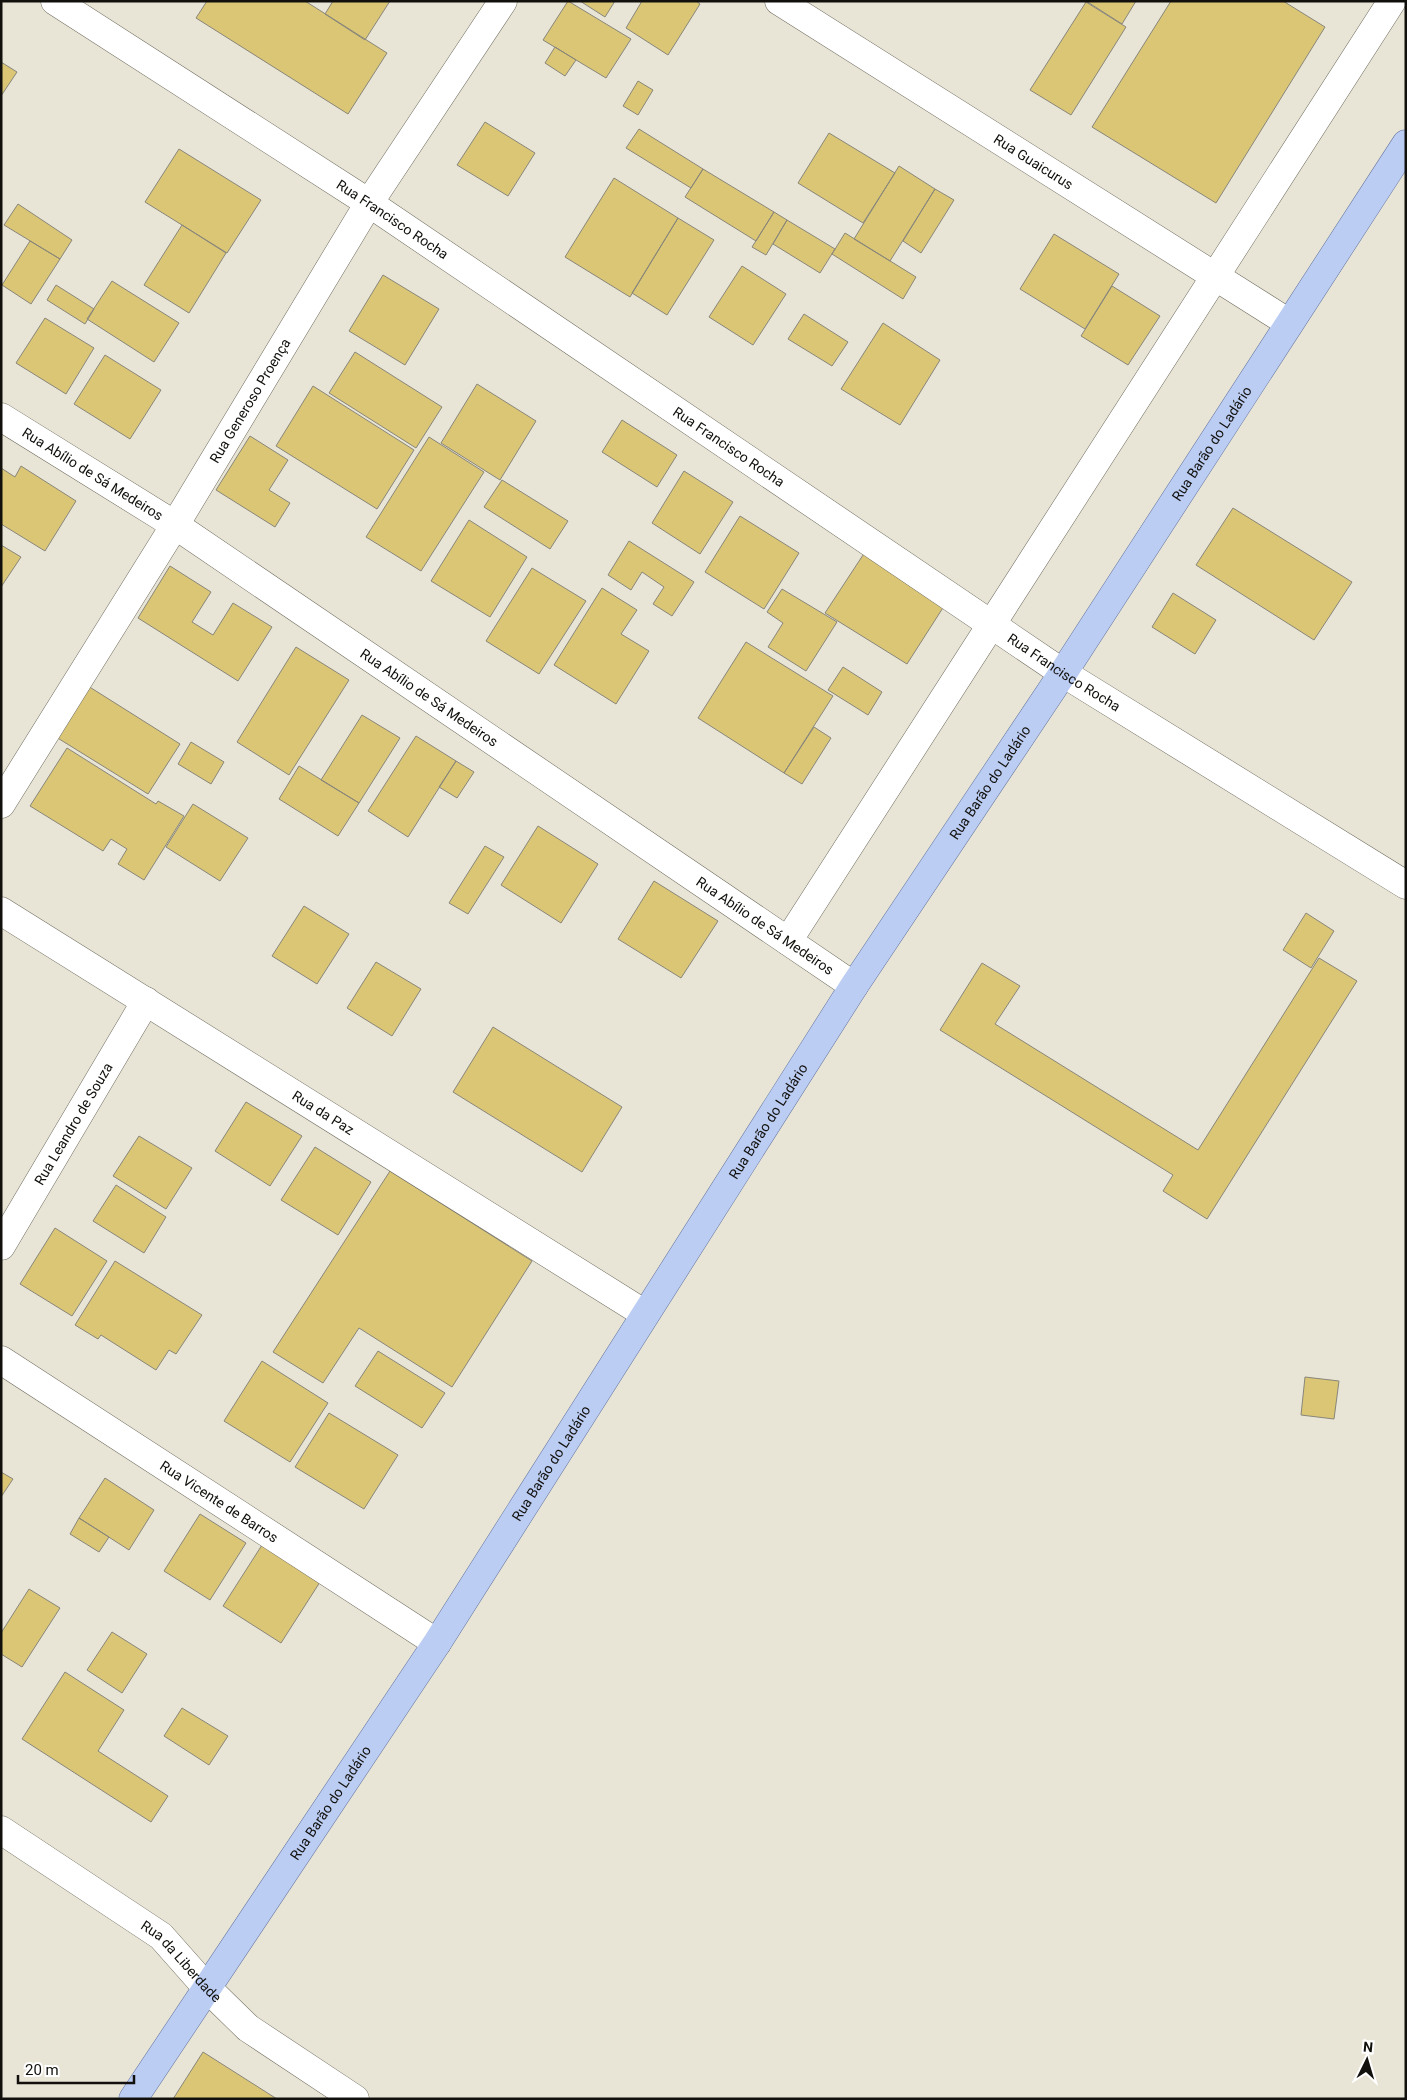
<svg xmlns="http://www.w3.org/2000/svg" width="1407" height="2100" font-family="Roboto,sans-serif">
  <rect width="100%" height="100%" fill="#e8e5d7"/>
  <path fill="#dac675" stroke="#89867a" d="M 207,1 L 305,1 L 387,53 L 348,114 L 196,18 Z
    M 333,1 L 390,1 L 365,40 L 325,14 Z
    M 568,1 L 631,39 L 606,78 L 543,40 Z
    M 580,1 L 615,1 L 605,17 Z
    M 642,1 L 696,1 L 700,4 L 668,55 L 626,28 Z
    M 1086,1 L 1136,1 L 1122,24 Z
    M 1171,1 L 1283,1 L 1325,27 L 1216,203 L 1092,127 Z
    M 1086,2 L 1126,27 L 1071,115 L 1030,90 Z
    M 555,47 L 576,60 L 565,76 L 545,63 Z
    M 1,62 L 17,72 L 1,96 Z
    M 638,81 L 653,90 L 638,115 L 623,106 Z
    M 485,122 L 535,153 L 508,196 L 457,165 Z
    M 639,129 L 703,169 L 691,188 L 626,148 Z
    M 829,133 L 895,173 L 863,223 L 798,183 Z
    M 179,149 L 261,200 L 227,253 L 145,202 Z
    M 899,166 L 935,189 L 890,261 L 854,239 Z
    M 703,169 L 774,212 L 756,241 L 685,197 Z
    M 614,178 L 678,218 L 630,297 L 565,257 Z
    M 935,189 L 954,200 L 921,253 L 903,241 Z
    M 18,204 L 72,240 L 60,259 L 4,225 Z
    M 774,212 L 787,220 L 766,255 L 752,247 Z
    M 678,218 L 714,240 L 667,315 L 632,293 Z
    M 787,220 L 835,249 L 820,273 L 773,244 Z
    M 182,225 L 226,253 L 189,313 L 144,285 Z
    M 845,233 L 916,277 L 903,299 L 832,254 Z
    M 1054,234 L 1119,274 L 1085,329 L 1020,289 Z
    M 30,241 L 60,259 L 31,304 L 2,285 Z
    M 742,266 L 786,294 L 753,345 L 709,317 Z
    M 383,275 L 439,309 L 405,365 L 349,331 Z
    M 112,281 L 179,323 L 154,362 L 87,319 Z
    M 56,285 L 94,309 L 85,324 L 47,300 Z
    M 1112,286 L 1160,316 L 1128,365 L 1081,336 Z
    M 804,314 L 848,342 L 832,366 L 788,339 Z
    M 45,318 L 94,348 L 66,394 L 16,363 Z
    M 883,323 L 940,360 L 900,425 L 841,389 Z
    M 355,352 L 442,407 L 416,448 L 329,393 Z
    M 105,355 L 161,390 L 130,439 L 74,404 Z
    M 477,384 L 536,421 L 500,480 L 441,443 Z
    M 313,386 L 414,450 L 377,509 L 276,446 Z
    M 622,420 L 677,455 L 657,487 L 602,452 Z
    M 250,436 L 288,460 L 269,490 L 290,503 L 275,527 L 216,490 Z
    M 429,437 L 484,472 L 421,571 L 366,537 Z
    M 21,466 L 76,501 L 45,551 L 1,524 L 1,468 L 15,477 Z
    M 684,471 L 733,502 L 700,554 L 652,523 Z
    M 502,480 L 568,521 L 550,549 L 484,507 Z
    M 1233,508 L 1352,582 L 1314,640 L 1196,565 Z
    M 740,516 L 799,553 L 764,609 L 705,572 Z
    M 469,520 L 527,557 L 490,617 L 431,581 Z
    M 629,541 L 694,582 L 672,616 L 653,604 L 664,587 L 642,572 L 631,590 L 608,575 Z
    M 1,545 L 21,557 L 1,587 Z
    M 865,552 L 946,603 L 907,664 L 825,613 Z
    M 170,566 L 211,592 L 192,622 L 213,635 L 233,603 L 272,627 L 238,681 L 138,618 Z
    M 532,568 L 586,601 L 539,674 L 486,641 Z
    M 602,588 L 637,610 L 621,634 L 649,651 L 616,704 L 554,665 Z
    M 782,589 L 837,622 L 806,671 L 768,647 L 783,623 L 767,612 Z
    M 1173,593 L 1216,620 L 1195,654 L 1152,627 Z
    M 746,642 L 833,696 L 784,773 L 698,718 Z
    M 296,647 L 349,680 L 289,775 L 237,742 Z
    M 843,667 L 882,692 L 868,715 L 828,690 Z
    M 88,686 L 180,744 L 148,794 L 56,737 Z
    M 362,715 L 400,738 L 359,803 L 321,780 Z
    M 814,727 L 831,738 L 802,784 L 784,773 Z
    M 416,736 L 456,761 L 408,837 L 368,811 Z
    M 191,742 L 224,762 L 211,784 L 178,764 Z
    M 67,748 L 156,804 L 158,801 L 184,816 L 144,880 L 118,864 L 127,849 L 111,839 L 103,851 L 30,806 Z
    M 456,761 L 474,772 L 457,798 L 439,787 Z
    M 299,766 L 359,803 L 338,836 L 279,799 Z
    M 193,804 L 248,838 L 220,881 L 166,847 Z
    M 538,826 L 598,864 L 561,923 L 501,885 Z
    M 485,846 L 504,857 L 468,914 L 449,903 Z
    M 654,881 L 718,921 L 681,978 L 618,939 Z
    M 304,906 L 349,934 L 317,984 L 272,956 Z
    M 1306,913 L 1334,931 L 1311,968 L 1283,950 Z
    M 1319,958 L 1357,981 L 1207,1219 L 1163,1191 L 1173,1175 L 940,1030 L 982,963 L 1020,986 L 995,1024 L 1198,1150 Z
    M 376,962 L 421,989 L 392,1036 L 347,1008 Z
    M 493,1027 L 622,1107 L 582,1172 L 453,1092 Z
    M 246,1102 L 302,1136 L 270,1186 L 215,1151 Z
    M 139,1136 L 192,1168 L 166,1209 L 113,1176 Z
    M 315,1147 L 371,1182 L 338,1235 L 281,1200 Z
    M 390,1171 L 532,1261 L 452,1387 L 359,1328 L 323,1383 L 273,1352 Z
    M 116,1185 L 166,1217 L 144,1253 L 93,1221 Z
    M 55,1228 L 107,1261 L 72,1316 L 20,1284 Z
    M 115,1261 L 202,1315 L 176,1354 L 169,1350 L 156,1370 L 101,1335 L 98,1339 L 75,1325 Z
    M 378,1351 L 445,1393 L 422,1428 L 355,1386 Z
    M 262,1361 L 328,1403 L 290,1462 L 224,1421 Z
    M 1305,1377 L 1339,1381 L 1334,1419 L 1301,1415 Z
    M 329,1413 L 398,1455 L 364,1509 L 295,1467 Z
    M 1,1472 L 13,1479 L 1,1497 Z
    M 105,1478 L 154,1510 L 129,1550 L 79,1518 Z
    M 200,1514 L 246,1543 L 210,1600 L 164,1571 Z
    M 79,1518 L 109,1537 L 99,1552 L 70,1534 Z
    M 262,1545 L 320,1582 L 281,1643 L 223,1606 Z
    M 29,1589 L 60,1608 L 22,1667 L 1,1654 L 1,1633 Z
    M 112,1632 L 147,1654 L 122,1693 L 87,1670 Z
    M 65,1672 L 124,1710 L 98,1751 L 168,1796 L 151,1822 L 22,1739 Z
    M 182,1708 L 228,1736 L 209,1765 L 164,1736 Z
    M 203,2052 L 277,2099 L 173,2099 Z"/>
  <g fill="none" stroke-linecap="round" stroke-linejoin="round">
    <g stroke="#726f62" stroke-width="29">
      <g id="street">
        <path id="s1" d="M 55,1 L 369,203 L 1063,673 L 1406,885"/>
        <path id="s2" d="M 779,1 L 1289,323"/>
        <path id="s3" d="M 1,417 L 175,525 L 854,986"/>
        <path id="s4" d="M 1,804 L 175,525 L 369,203 L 503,1"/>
        <path id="s5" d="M 1,911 L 645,1314"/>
        <path d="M 788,941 L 1392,1"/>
        <path id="s6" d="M 1,1246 L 146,1001"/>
        <path id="s7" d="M 1,1360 L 437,1643"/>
        <path id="s8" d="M 1,1830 L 161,1936 L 207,1988 L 248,2028 L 355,2099"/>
      </g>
    </g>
    <g stroke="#64759e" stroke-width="29">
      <g id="primary">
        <path id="s9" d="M 133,2099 L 437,1643 L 854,986 L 1063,673 L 1406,144"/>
      </g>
    </g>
    <use href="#street" stroke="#fff" stroke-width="28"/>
    <use href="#primary" stroke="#bccdf4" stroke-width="28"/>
  </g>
  <g text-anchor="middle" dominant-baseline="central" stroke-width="5" stroke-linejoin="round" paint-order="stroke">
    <g font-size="14" fill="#11100c" stroke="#fff">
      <text stroke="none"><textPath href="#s2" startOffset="301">Rua Guaicurus</textPath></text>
      <text stroke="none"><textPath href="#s1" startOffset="402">Rua Francisco Rocha</textPath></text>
      <text stroke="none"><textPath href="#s4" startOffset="474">Rua Generoso Proença</textPath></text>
      <text stroke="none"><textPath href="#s9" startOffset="1976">Rua Barão do Ladário</textPath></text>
      <text stroke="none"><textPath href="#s1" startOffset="808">Rua Francisco Rocha</textPath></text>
      <text stroke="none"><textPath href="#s3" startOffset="108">Rua Abílio de Sá Medeiros</textPath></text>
      <text stroke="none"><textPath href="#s1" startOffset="1212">Rua Francisco Rocha</textPath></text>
      <text stroke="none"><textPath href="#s3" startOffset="512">Rua Abílio de Sá Medeiros</textPath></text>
      <text stroke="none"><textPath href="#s9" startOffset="1571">Rua Barão do Ladário</textPath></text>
      <text stroke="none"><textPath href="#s3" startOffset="918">Rua Abílio de Sá Medeiros</textPath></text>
      <text stroke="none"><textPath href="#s5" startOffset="380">Rua da Paz</textPath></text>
      <text stroke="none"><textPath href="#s9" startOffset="1166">Rua Barão do Ladário</textPath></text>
      <text stroke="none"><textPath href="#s6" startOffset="142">Rua Leandro de Souza</textPath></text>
      <text stroke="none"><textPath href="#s9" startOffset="761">Rua Barão do Ladário</textPath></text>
      <text stroke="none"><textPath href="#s7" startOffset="260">Rua Vicente de Barros</textPath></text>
      <text stroke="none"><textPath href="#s9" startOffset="356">Rua Barão do Ladário</textPath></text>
      <text stroke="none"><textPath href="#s8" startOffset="224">Rua da Liberdade</textPath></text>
    </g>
  </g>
  <rect width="1407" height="2100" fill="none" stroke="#11100c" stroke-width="5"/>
  <g transform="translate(1367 2060) rotate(5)" stroke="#ffffff" stroke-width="4" paint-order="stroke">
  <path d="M0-4L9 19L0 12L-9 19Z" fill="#11100c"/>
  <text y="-8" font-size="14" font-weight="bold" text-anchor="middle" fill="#11100c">N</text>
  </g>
  <path d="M18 2075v8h116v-8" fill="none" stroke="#11100c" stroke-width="2.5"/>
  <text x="25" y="2075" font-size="15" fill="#11100c" stroke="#ffffff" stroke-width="4" paint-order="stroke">20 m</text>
</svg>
